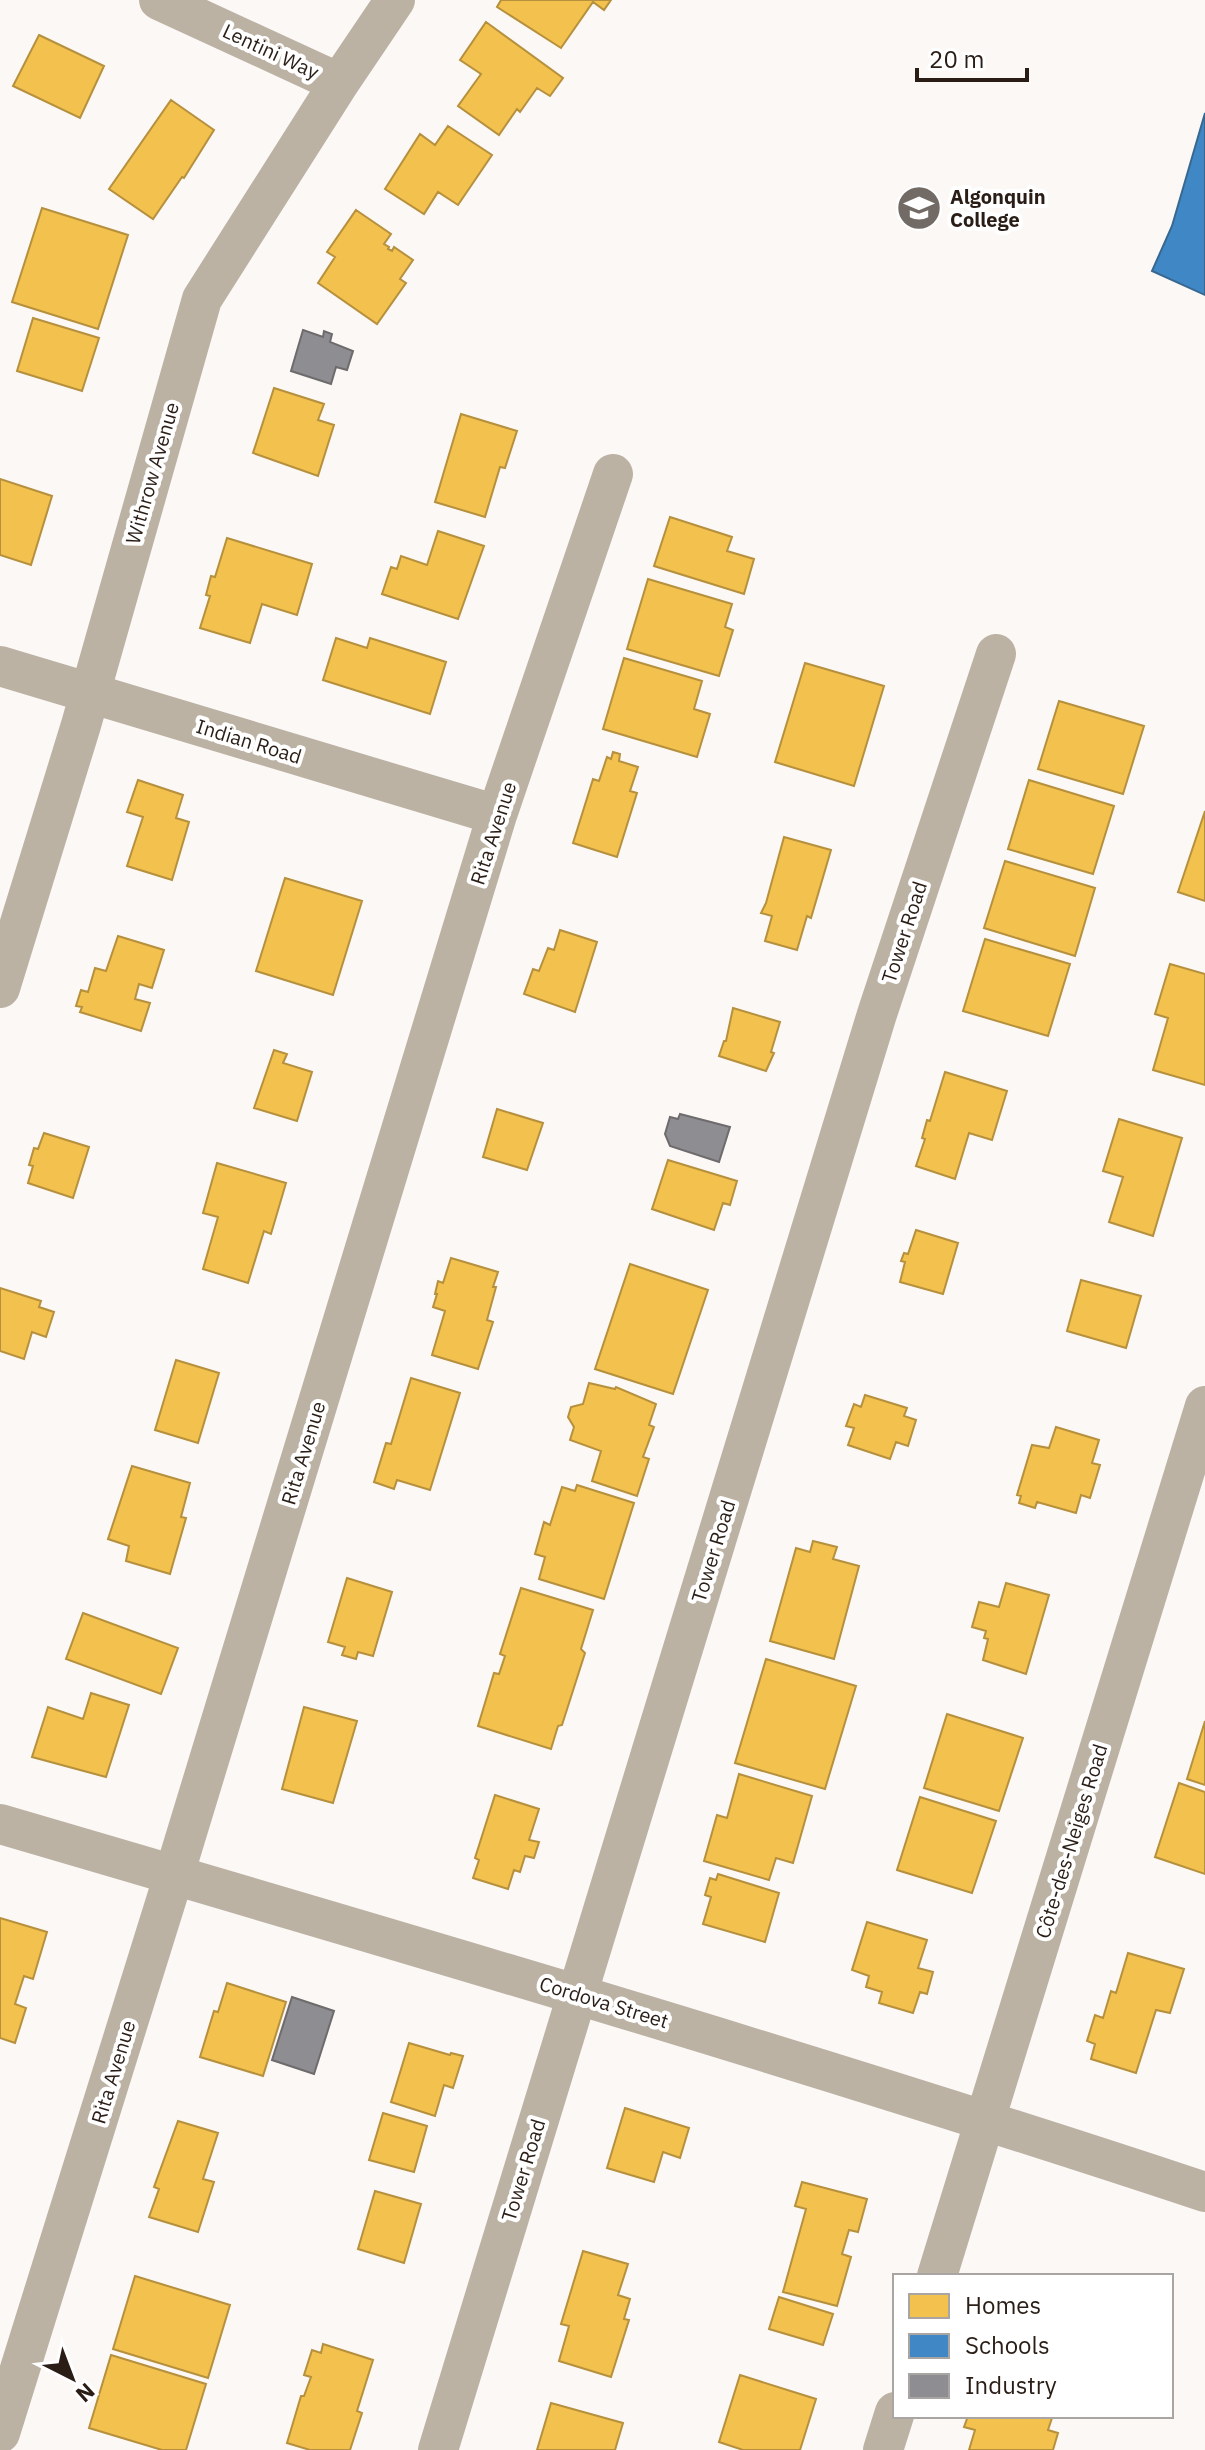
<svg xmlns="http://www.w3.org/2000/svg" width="1205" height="2450" font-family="'IBM Plex Sans',sans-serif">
  <rect width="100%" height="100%" fill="#fbf8f6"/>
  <path fill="#f2c14e" stroke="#b6903d" stroke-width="2" d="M 501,0 L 611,0 L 604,10 L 593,2 L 561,48 L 497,7 Z
    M 486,22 L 563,78 L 550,96 L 537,88 L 520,112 L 517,109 L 499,135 L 458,106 L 481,74 L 460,60 Z
    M 39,35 L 104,66 L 80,118 L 13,86 Z
    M 171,100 L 214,130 L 184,178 L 182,177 L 153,219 L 109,189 Z
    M 448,126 L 492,155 L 458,205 L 438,192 L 424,214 L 385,189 L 420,134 L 435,145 Z
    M 42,208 L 128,235 L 98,329 L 12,302 Z
    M 356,210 L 391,234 L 384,244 L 389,247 L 388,249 L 392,251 L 394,247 L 413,260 L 400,279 L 406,283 L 377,324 L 318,283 L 335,257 L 327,252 Z
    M 33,318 L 99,338 L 82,391 L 17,371 Z
    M 274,388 L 324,404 L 318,420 L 334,425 L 318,476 L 253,453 Z
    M 461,414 L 517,431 L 505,468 L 500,467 L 485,517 L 435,502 Z
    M 0,479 L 52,496 L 31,565 L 0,555 Z
    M 670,517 L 732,537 L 727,551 L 754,559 L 744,594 L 654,566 Z
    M 438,531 L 484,546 L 458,619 L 382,594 L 391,567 L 397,569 L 401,556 L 427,565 Z
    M 227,538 L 312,564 L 297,615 L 262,604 L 250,643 L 200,628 L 210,596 L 206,595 L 211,576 L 215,577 Z
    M 648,579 L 732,604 L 725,627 L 733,630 L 719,676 L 627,649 Z
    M 336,638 L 367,648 L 370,638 L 446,662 L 430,714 L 323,680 Z
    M 624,658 L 702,681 L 694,709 L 710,714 L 697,757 L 603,729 Z
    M 805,663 L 884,686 L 854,786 L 775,762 Z
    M 1059,701 L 1144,726 L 1123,794 L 1038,769 Z
    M 613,752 L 620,754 L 619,761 L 638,767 L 630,791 L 637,793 L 617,857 L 573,843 L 593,779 L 599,781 L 607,757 L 611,759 Z
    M 138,780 L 183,795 L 176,818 L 189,822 L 172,880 L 127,866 L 143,817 L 127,812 Z
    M 1029,780 L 1114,806 L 1093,874 L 1008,849 Z
    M 1205,811 L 1205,901 L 1178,892 Z
    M 784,837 L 831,850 L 811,918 L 807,916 L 797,950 L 765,941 L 772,916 L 761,913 L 766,903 Z
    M 1005,861 L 1095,888 L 1075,956 L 984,928 Z
    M 285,878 L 362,901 L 333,995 L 256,971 Z
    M 560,930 L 597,942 L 575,1012 L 524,994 L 533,969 L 539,971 L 548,948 L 554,950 Z
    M 118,936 L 164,950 L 152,988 L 139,984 L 135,999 L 150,1003 L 141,1031 L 80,1012 L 82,1007 L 76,1006 L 81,990 L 88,992 L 95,968 L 106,971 Z
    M 985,939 L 1070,964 L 1048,1036 L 963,1011 Z
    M 1170,964 L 1205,974 L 1205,1085 L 1153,1070 L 1168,1018 L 1155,1014 Z
    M 733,1008 L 780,1022 L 771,1052 L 774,1053 L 766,1071 L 719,1056 L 724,1041 L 726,1041 Z
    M 274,1050 L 287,1054 L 283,1063 L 312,1072 L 297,1121 L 254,1108 Z
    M 945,1072 L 1007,1091 L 992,1140 L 969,1133 L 955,1179 L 916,1166 L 925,1139 L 922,1138 L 927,1120 L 930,1121 Z
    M 497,1109 L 543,1123 L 527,1170 L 483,1157 Z
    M 1119,1119 L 1182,1138 L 1153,1236 L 1109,1222 L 1123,1177 L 1103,1171 Z
    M 44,1133 L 89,1147 L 73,1198 L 28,1183 L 33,1166 L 29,1165 L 34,1148 L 38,1149 Z
    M 668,1160 L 737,1181 L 730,1205 L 723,1203 L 714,1230 L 652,1209 Z
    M 217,1163 L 286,1183 L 271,1234 L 264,1231 L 248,1283 L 203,1269 L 218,1217 L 203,1213 Z
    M 916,1230 L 958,1243 L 943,1294 L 900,1282 L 905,1262 L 901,1261 L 904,1253 L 908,1254 Z
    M 451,1258 L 498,1272 L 493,1287 L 496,1287 L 487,1320 L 493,1322 L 478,1369 L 432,1355 L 445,1311 L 433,1307 L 437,1294 L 435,1294 L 438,1281 L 443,1283 Z
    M 630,1264 L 708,1290 L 673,1394 L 595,1369 Z
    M 1081,1280 L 1141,1296 L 1126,1348 L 1067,1331 Z
    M 0,1288 L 41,1301 L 39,1307 L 54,1312 L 46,1337 L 32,1332 L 24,1359 L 0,1351 Z
    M 176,1360 L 219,1373 L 198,1443 L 155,1430 Z
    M 411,1378 L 460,1393 L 430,1490 L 397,1480 L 394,1489 L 374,1482 L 386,1443 L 391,1444 Z
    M 589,1383 L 615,1389 L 616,1387 L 656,1404 L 649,1425 L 654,1427 L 643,1457 L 649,1459 L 637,1496 L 592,1481 L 601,1451 L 570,1440 L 574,1427 L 568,1417 L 571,1407 L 583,1404 Z
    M 865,1395 L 907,1408 L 904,1416 L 916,1420 L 908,1446 L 896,1442 L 890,1459 L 848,1445 L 854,1428 L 846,1426 L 854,1404 L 861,1407 Z
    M 1056,1427 L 1099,1440 L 1092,1463 L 1100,1465 L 1090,1498 L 1081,1495 L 1076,1513 L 1037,1502 L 1035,1508 L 1019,1503 L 1021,1496 L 1017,1495 L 1032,1445 L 1049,1448 Z
    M 132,1466 L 190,1483 L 181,1517 L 186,1518 L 170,1574 L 126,1561 L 129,1546 L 108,1539 Z
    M 577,1485 L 634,1503 L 604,1599 L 539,1579 L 545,1557 L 535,1554 L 544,1522 L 550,1525 L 562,1487 L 575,1491 Z
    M 813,1541 L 837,1547 L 833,1559 L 859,1566 L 834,1659 L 770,1641 L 796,1548 L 810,1552 Z
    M 347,1578 L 392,1592 L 373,1656 L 358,1652 L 356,1659 L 342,1655 L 345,1647 L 328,1642 Z
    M 1006,1583 L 1049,1595 L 1026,1674 L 983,1660 L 988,1639 L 984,1638 L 986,1631 L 972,1627 L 979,1602 L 999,1607 Z
    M 521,1588 L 593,1610 L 581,1649 L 585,1653 L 562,1725 L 558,1726 L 551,1749 L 478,1726 L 494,1673 L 499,1674 L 505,1656 L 500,1654 Z
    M 83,1613 L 178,1648 L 161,1694 L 66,1659 Z
    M 766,1659 L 856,1686 L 825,1789 L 735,1763 Z
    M 91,1693 L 129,1705 L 106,1777 L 32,1757 L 48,1707 L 83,1719 Z
    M 304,1707 L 357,1721 L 333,1803 L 282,1789 Z
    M 947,1714 L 1023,1738 L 999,1811 L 924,1788 Z
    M 1205,1721 L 1205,1785 L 1187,1779 Z
    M 739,1774 L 812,1796 L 793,1863 L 776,1858 L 769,1880 L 704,1861 L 717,1815 L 727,1818 Z
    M 1179,1783 L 1205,1792 L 1205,1874 L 1155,1857 Z
    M 495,1795 L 539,1809 L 529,1840 L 539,1842 L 534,1858 L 525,1856 L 520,1872 L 514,1870 L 508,1889 L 473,1878 L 479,1860 L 475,1858 Z
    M 920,1797 L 996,1821 L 972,1893 L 897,1870 Z
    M 718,1874 L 779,1893 L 765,1942 L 703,1924 L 711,1897 L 705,1895 L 710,1878 L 716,1880 Z
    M 0,1918 L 47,1932 L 33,1979 L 24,1976 L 15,2004 L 26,2008 L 15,2043 L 0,2038 Z
    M 867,1922 L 927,1940 L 918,1968 L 933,1972 L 927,1994 L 920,1992 L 913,2013 L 879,2003 L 882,1992 L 866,1987 L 869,1976 L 852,1970 Z
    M 1128,1953 L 1184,1969 L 1170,2013 L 1156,2010 L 1136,2073 L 1091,2059 L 1095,2044 L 1087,2041 L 1095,2015 L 1103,2018 L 1111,1991 L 1116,1993 Z
    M 227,1983 L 286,2002 L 263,2076 L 200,2057 L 214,2011 L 218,2012 Z
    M 409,2043 L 450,2055 L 451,2053 L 463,2056 L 453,2088 L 444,2085 L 435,2116 L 391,2102 Z
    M 625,2108 L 689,2128 L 680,2158 L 663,2152 L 654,2182 L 607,2168 Z
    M 383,2113 L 427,2126 L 414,2172 L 369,2160 Z
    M 178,2121 L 218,2133 L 203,2179 L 214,2182 L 198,2232 L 149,2217 L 159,2189 L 154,2187 Z
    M 802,2182 L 867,2199 L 858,2232 L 849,2230 L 842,2254 L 851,2257 L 837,2306 L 783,2292 L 806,2209 L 795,2206 Z
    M 375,2191 L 421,2204 L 404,2263 L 358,2249 Z
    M 583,2251 L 628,2264 L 618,2295 L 630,2299 L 624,2319 L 629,2320 L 611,2377 L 559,2361 L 569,2326 L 561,2324 Z
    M 135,2276 L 230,2305 L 208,2378 L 113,2349 Z
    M 779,2297 L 833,2314 L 823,2345 L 769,2329 Z
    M 323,2344 L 373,2360 L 357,2411 L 362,2413 L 350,2450 L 310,2450 L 287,2443 L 301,2396 L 304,2396 L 311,2377 L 304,2375 L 312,2350 L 321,2353 Z
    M 111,2355 L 206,2384 L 186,2450 L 162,2450 L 89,2428 Z
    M 740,2375 L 816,2399 L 800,2450 L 743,2450 L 719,2442 Z
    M 551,2403 L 623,2423 L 615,2450 L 537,2450 Z
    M 968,2416 L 1045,2416 L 1052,2418 L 1048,2430 L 1058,2433 L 1053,2450 L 969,2450 L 975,2430 L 964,2427 Z"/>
  <path fill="#3f88c5" stroke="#386890" stroke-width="2" d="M 1205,113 L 1205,295 L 1152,271 L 1172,226 Z"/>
  <path fill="#8d8d92" stroke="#6f6b6d" stroke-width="2" d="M 303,330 L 323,337 L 324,331 L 332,334 L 330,342 L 353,351 L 347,370 L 336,367 L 331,384 L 291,371 Z
    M 680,1114 L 730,1127 L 719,1162 L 670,1146 L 665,1134 L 670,1117 L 678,1119 Z
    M 292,1997 L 334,2011 L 314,2074 L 272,2060 Z"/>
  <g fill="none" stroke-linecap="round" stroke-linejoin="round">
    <path stroke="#bcb2a4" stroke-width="40" d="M 159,0 L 339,83
      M 0,666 L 497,815
      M 0,988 L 81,725 L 202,299 L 339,83 L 395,0
      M 0,1824 C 403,1942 806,2060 1205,2192
      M 937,2276 L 1205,1406
      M 0,2433 L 174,1875 L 497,815 L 613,474
      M 438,2450 L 877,1014 L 996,654
      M 883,2450 L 895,2412"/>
  </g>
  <defs>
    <g id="university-disc" transform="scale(2.3)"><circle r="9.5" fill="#726a64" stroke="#fff"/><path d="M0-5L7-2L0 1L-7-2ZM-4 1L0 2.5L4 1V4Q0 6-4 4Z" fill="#fff"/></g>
  </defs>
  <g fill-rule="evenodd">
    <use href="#university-disc" x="919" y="208"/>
  </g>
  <g text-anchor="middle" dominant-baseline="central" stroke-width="8" stroke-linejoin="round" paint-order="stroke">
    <g font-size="20" fill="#291d16" stroke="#fff">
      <text transform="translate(271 51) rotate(25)">Lentini Way</text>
      <text transform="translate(152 473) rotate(-74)">Withrow Avenue</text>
      <text transform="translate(249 741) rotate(17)">Indian Road</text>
      <text transform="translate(493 833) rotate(-72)">Rita Avenue</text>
      <text transform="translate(904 932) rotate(-72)">Tower Road</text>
      <text transform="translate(303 1453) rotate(-73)">Rita Avenue</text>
      <text transform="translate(713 1551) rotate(-73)">Tower Road</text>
      <text transform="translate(1071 1841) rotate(-73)">Côte-des-Neiges Road</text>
      <text transform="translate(604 2002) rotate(17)">Cordova Street</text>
      <text transform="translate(113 2072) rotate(-73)">Rita Avenue</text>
      <text transform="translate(523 2170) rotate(-73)">Tower Road</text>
    </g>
    <g font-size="20" font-weight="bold" fill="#291d16" stroke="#fff" text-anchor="start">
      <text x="950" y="196">Algonquin<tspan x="950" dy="23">College</tspan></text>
    </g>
  </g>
  <rect x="893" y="2274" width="280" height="144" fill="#ffffff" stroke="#a9a5a2" stroke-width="2"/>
  <rect x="909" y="2294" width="40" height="24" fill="#f2c14e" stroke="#a9a5a2" stroke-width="2"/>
  <text x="965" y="2314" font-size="24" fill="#291d16">Homes</text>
  <rect x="909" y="2334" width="40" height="24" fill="#3f88c5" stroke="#a9a5a2" stroke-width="2"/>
  <text x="965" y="2354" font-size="24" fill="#291d16">Schools</text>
  <rect x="909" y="2374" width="40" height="24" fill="#8d8d92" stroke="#a9a5a2" stroke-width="2"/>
  <text x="965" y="2394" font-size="24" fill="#291d16">Industry</text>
  <g transform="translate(72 2378) rotate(138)" stroke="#ffffff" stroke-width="6" paint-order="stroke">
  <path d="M0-6L14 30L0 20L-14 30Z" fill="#291d16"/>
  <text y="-12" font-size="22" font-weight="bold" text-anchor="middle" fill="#291d16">N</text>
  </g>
  <path d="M917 68v12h110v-12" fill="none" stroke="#291d16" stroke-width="4"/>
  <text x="929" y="68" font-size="24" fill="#291d16" stroke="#ffffff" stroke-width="6" paint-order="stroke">20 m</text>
</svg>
